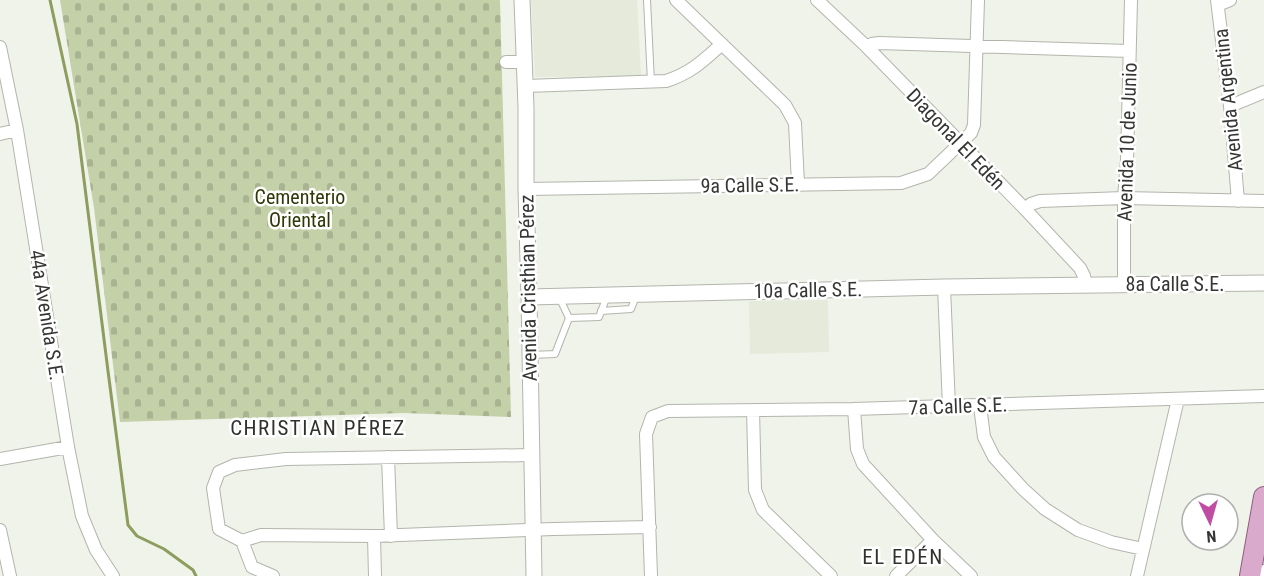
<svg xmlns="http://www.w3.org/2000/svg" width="1264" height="576" font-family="'Roboto Condensed',sans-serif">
  <defs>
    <pattern id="cemetery-stones" width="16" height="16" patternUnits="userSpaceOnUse" patternTransform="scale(1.5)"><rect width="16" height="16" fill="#c4d0a8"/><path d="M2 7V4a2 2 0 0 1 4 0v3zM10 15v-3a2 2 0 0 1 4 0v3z" fill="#a9b391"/></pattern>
  </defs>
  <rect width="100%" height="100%" fill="#f0f3ea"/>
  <path fill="#e5eada" d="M 531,0 L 637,0 L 641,76 L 535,77 Z
    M 828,300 L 829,352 L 750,354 L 749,301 Z"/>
  <path fill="url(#cemetery-stones)" d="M 60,0 L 500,0 L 511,417 L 404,413 L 120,422 L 94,208 Z"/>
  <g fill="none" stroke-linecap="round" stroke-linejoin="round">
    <path stroke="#8c9d5d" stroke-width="3" d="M 50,0 L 77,124 L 108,371 L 128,525 L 137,536 L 164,549 L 193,570 L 196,576"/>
    <g stroke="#b3b5ad" stroke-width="8">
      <path id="service" d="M 647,0 L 651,82
        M 559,297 L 569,318 L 599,317 L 607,296
        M 601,311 L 631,309 L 636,296
        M 531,355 L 555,354 L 569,318
        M 1262,576 L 1264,568"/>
    </g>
    <g stroke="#b3b5ad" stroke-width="14">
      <path id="minor" d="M 676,0 L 785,105 L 795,123 L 798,184
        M 817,0 L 867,47 L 1025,209 L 1080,268 L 1084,276 L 1086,285
        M 1217,0 L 1230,106 L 1238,201
        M 1218,5 L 1230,0
        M 0,47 L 17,130 L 68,447 L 82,516 L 96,550 L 113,576
        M 867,47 L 872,44 L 879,43 L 1129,51
        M 506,62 L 524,62
        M 526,86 L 666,81 C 691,73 703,61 722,44
        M 1230,106 L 1264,92
        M 0,134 L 17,130
        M 526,189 L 901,183 L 928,174 L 971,133 L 974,125 L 978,0
        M 1025,209 L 1031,204 L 1040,201 L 1124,198 L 1264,201
        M 1124,284 L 1124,198 L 1127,160 L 1131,0
        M 944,287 L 949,407
        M 980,406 L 984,437 L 994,457 L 1023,489 L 1045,509 L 1078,530 L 1111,542 L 1143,549
        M 854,409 L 857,449 L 863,464 L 933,540 L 971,576
        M 753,410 L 755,490 L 763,510 L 831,576
        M 388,457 L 391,536
        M 0,459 L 68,447
        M 0,530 L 10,576
        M 374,536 L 375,576
        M 242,541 L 261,535 L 374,536 L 553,529 L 650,527
        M 273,576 L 252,567 L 242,541 L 219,529 L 213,488 L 219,472 L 235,465 L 286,459 L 532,455
        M 651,576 L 646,434 L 652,417 L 668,411 L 854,409 L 1264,396
        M 896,576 L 933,540
        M 1137,576 L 1178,399"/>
    </g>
    <g stroke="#b3b5ad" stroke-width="17">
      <path id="tertiary" d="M 522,0 L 526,108 L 526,189 L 529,297 L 534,576
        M 529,297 L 944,287 L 1264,283"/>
    </g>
    <g stroke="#905d81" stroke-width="22">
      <path id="primary" d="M 1250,576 L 1264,497"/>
    </g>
    <use href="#service" stroke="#fff" stroke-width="6"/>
    <use href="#minor" stroke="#fff" stroke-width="12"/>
    <use href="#tertiary" stroke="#fff" stroke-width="15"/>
    <use href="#primary" stroke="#daaacd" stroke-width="20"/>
  </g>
  <g text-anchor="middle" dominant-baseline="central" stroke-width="5" stroke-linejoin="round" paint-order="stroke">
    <g font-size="20" fill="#363734" stroke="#fff">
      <text transform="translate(1228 100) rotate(-96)">Avenida Argentina</text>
      <text transform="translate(956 139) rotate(46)">Diagonal El Edén</text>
      <text transform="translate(1127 142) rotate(-88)">Avenida 10 de Junio</text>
      <text transform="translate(750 185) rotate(-1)">9a Calle S.E.</text>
      <text x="1175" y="284">8a Calle S.E.</text>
      <text transform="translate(528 288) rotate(-91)">Avenida Cristhian Pérez</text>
      <text transform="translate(808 290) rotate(-1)">10a Calle S.E.</text>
      <text transform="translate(47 315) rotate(81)">44a Avenida S.E.</text>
      <text transform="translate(958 406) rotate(-2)">7a Calle S.E.</text>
    </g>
    <g font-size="20" fill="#2e3906" stroke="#fff">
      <text x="300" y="197">Cementerio<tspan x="300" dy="23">Oriental</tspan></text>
    </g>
    <g font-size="21" letter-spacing="1.5" fill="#30322c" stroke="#fff">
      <text x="318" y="428">CHRISTIAN PÉREZ</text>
      <text x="903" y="557">EL EDÉN</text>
    </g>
  </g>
  <g transform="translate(1210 522) rotate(175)"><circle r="28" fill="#ffffff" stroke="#afafae" stroke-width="1.5"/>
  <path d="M0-4.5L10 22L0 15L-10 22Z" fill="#c14ca4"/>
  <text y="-9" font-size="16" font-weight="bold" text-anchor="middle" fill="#363734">N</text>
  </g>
</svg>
